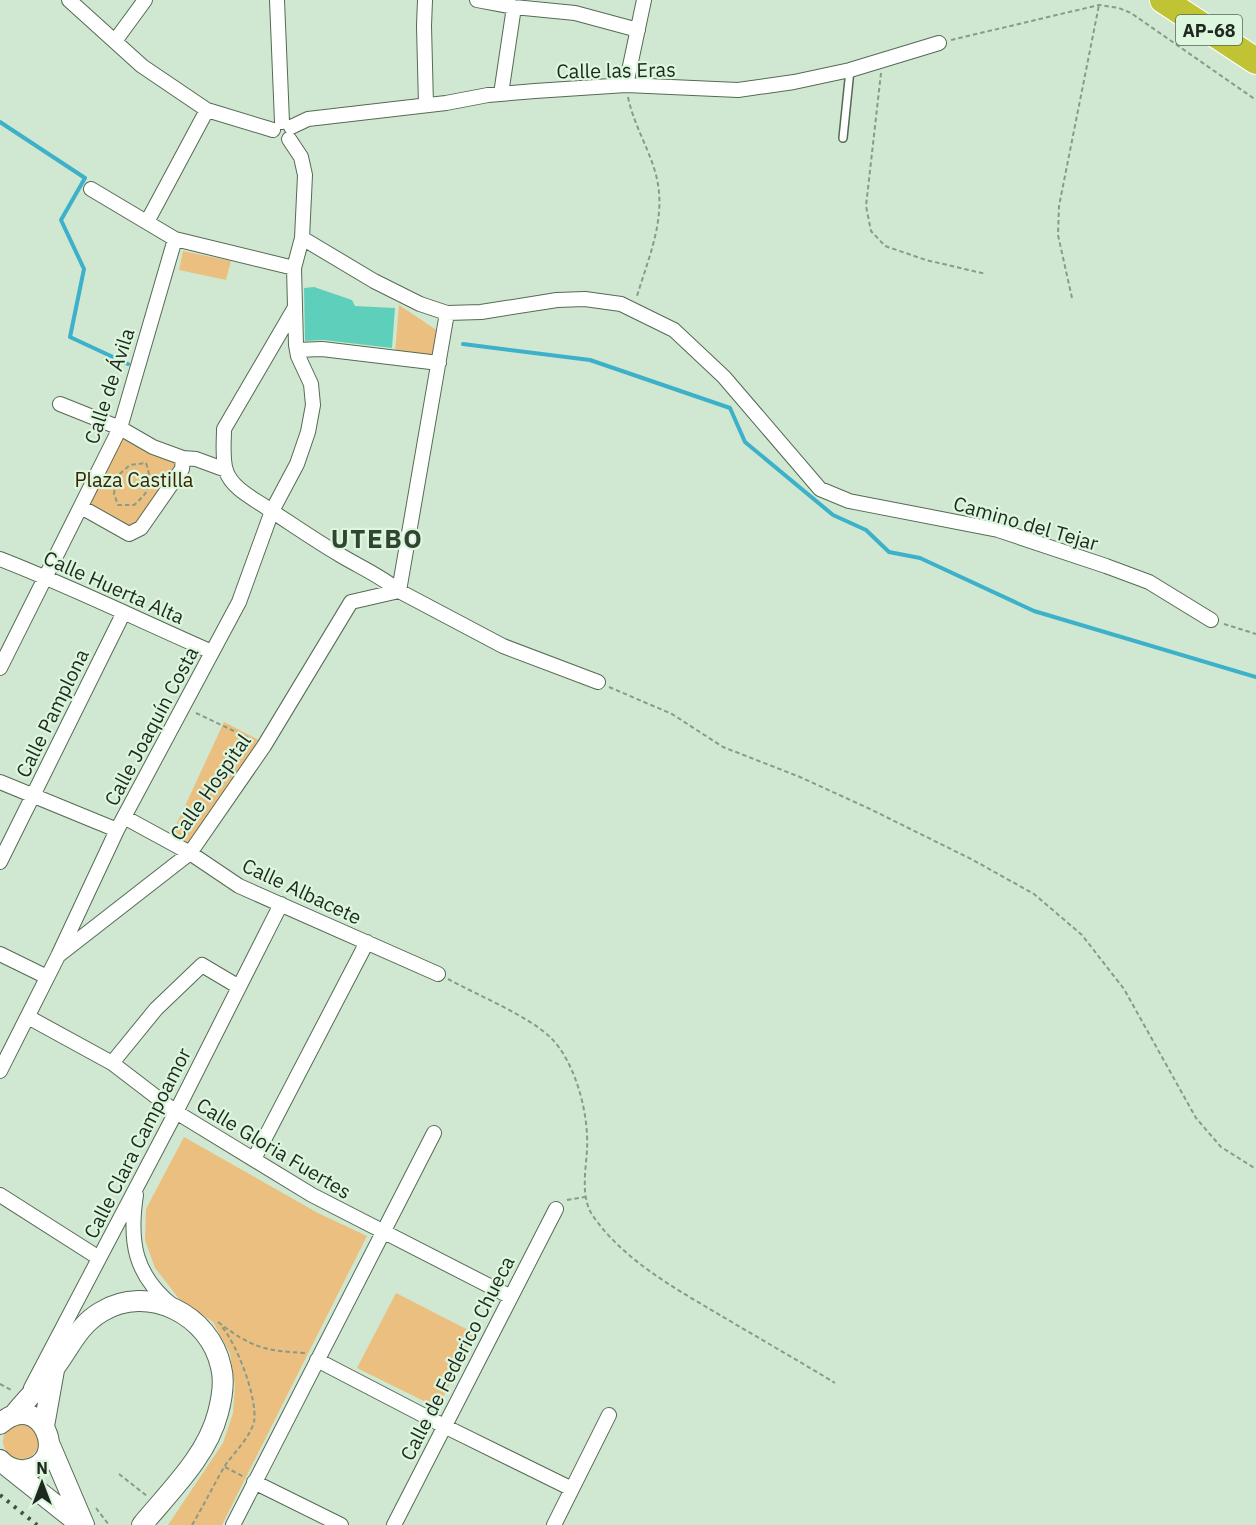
<svg xmlns="http://www.w3.org/2000/svg" width="1256" height="1525" font-family="'IBM Plex Sans',sans-serif">
  <rect width="100%" height="100%" fill="#d0e8d1"/>
  <path fill="#ebbf7f" d="M 183,251 L 231,261 L 226,280 L 179,270 Z
    M 399,305 L 438,331 L 435,358 L 395,353 Z
    M 121,436 L 179,462 L 140,526 L 130,531 L 84,505 Z
    M 224,722 L 263,742 L 189,843 L 171,836 Z
    M 184,1137 L 318,1213 L 367,1236 L 222,1525 L 168,1525 L 223,1443 L 233,1413 L 235,1386 L 230,1353 L 213,1322 L 180,1300 L 155,1268 L 145,1240 L 146,1209 Z
    M 396,1293 L 474,1333 L 438,1408 L 357,1368 Z
    M3 1441a18 18 0 1 1 36 0a18 18 0 1 1-36 0Z"/>
  <g fill="none" stroke-linecap="round" stroke-linejoin="round">
    <path stroke="#3db0ca" stroke-width="4" d="M 0,122 L 85,178 L 61,220 L 84,269 L 70,337 L 128,364
      M 463,344 L 590,360 L 730,408 L 745,442 L 833,515 L 866,530 L 889,552 L 920,558 L 1034,611 L 1256,677"/>
  </g>
  <path fill="#5ecfbb" d="M 314,287 L 352,300 L 355,306 L 395,308 L 392,348 L 323,340 L 305,341 L 304,288 Z"/>
  <g fill="none" stroke-linecap="round" stroke-linejoin="round">
    <g stroke="#556a55" stroke-width="10">
      <path id="lane" d="M 843,138 L 850,70"/>
    </g>
    <g stroke="#556a55" stroke-width="16">
      <path id="street" d="M 69,0 L 142,66 L 207,110 L 273,130
        M 277,0 L 282,122
        M 425,0 L 424,26 L 426,105
        M 477,0 L 514,7 L 575,13 L 638,30
        M 115,41 L 145,0
        M 626,85 L 644,0
        M 501,94 L 514,7
        M 291,127 L 308,119 L 446,103 L 488,95 L 535,91 L 626,85 L 738,90 L 794,82 L 850,70 L 939,43
        M 91,189 L 175,239 L 294,268
        M 147,222 L 207,110
        M 302,238 L 374,281 L 420,304 L 447,313 L 481,312 L 557,300 L 585,299 L 621,304 L 674,330 L 724,377 L 820,489 L 849,501 L 998,530 L 1106,566 L 1149,582 L 1211,620
        M 294,309 L 224,429 C 224,442 222,458 226,471 C 233,490 255,499 270,510 C 293,525 316,541 340,555 C 360,567 381,576 399,591 L 503,646 L 598,682
        M 297,350 L 322,349 L 439,363
        M 60,404 L 120,428 L 153,447 L 183,458 L 196,459 L 226,470
        M 81,507 L 129,534 L 141,528 L 182,469 L 183,458
        M 0,559 C 72,587 141,621 212,652
        M 399,591 L 447,313
        M 0,668 L 120,428 L 175,239
        M 0,782 L 117,830
        M 124,817 L 190,853 L 239,886 L 438,974
        M 0,862 L 123,614
        M 0,954 L 47,977
        M 59,955 L 190,853 L 264,746 L 351,602 L 399,591
        M 28,1017 L 112,1063 L 176,1112 L 312,1195 L 511,1297
        M 112,1063 L 156,1009 L 202,965 L 239,987
        M 0,1071 L 58,956 L 117,830 L 239,602 L 272,511 L 297,464 L 308,432 L 313,405 L 311,384 L 298,356 L 296,345 L 294,268 L 302,238 L 305,175 L 301,157 L 289,139
        M 254,1159 L 367,942
        M 0,1195 L 99,1258
        M 136,1195 C 129,1241 134,1275 173,1306
        M 317,1360 L 444,1426 L 572,1489
        M 31,1388 L 176,1112 L 281,904
        M 254,1482 L 341,1525
        M 233,1525 L 434,1133
        M 394,1525 L 556,1209
        M 554,1525 L 609,1415"/>
    </g>
    <g stroke="#556a55" stroke-width="22">
      <path id="secondary" d="M 13,1416 C 25,1400 40,1387 52,1371 C 69,1350 77,1326 101,1312 C 148,1283 210,1315 221,1367 C 225,1382 222,1398 218,1413 C 207,1456 170,1491 142,1525
        M 0,1424 C 40,1387 73,1463 25,1470 C 16,1471 6,1467 0,1460
        M 44,1426 L 54,1370
        M 49,1443 L 84,1525
        M 8,1467 L 81,1525"/>
    </g>
    <g stroke="#fff" stroke-width="28">
      <path id="highway" d="M 1163,0 L 1256,61"/>
    </g>
    <path stroke="#889a88" stroke-width="2" stroke-dasharray="4.5 3" stroke-linecap="butt" d="M 951,40 L 1099,5 L 1119,8 L 1131,13 L 1256,100
      M 881,73 L 866,206 L 871,231 L 885,246 L 926,260 L 986,274
      M 628,97 C 634,126 649,148 656,175 C 667,217 649,256 637,296
      M 1072,298 L 1058,235 L 1059,206 L 1099,5
      M 146,463 C 153,484 150,491 134,505 L 118,505 L 114,494 L 116,477 L 130,465 Z
      M 1224,624 L 1256,634
      M 609,687 L 672,714 L 723,747 L 800,777 L 870,809 L 973,860 L 1034,894 L 1082,935 L 1124,989 L 1196,1118 L 1221,1147 L 1256,1169
      M 196,713 L 253,740
      M 448,979 C 477,995 529,1016 551,1038 C 576,1063 589,1115 587,1149 C 586,1170 580,1197 593,1216 C 625,1262 678,1290 725,1318 C 762,1340 799,1361 835,1383
      M 567,1200 L 585,1197
      M 218,1322 C 252,1348 265,1351 307,1353
      M 0,1384 L 13,1391
      M 225,1467 L 244,1477
      M 119,1474 L 147,1496
      M 96,1508 L 109,1525
      M 192,1525 C 204,1505 214,1484 226,1464 C 235,1452 250,1437 254,1422 C 258,1399 237,1344 222,1327"/>
    <use href="#lane" stroke="#fff" stroke-width="7"/>
    <use href="#street" stroke="#fff" stroke-width="14"/>
    <use href="#secondary" stroke="#fff" stroke-width="20"/>
    <use href="#highway" stroke="#c0c333" stroke-width="26"/>
    <path stroke="#445044" stroke-width="4" stroke-dasharray="3 6" stroke-linecap="butt" d="M 0,1495 L 37,1525"/>
  </g>
  <g text-anchor="middle" dominant-baseline="central" stroke-width="4.5" stroke-linejoin="round" paint-order="stroke">
    <rect fill="#ddf6de" stroke="#586658" stroke-width="1.5" x="1176" y="15" width="66" height="30" rx="4.5"/>
    <g font-size="18" font-weight="bold" fill="#1f281f">
      <text x="1209" y="30">AP-68</text>
    </g>
    <g font-size="20" fill="#1f281f" stroke="#ddf6de">
      <text transform="translate(616 70) rotate(-1)">Calle las Eras</text>
      <text transform="translate(109 386) rotate(-72)">Calle de Ávila</text>
      <text transform="translate(1026 523) rotate(16)">Camino del Tejar</text>
      <text transform="translate(114 587) rotate(24)">Calle Huerta Alta</text>
      <text transform="translate(52 713) rotate(-64)">Calle Pamplona</text>
      <text transform="translate(151 726) rotate(-62)">Calle Joaquín Costa</text>
      <text transform="translate(210 787) rotate(-55)">Calle Hospital</text>
      <text transform="translate(302 891) rotate(25)">Calle Albacete</text>
      <text transform="translate(137 1143) rotate(-63)">Calle Clara Campoamor</text>
      <text transform="translate(274 1148) rotate(31)">Calle Gloria Fuertes</text>
      <text transform="translate(457 1358) rotate(-63)">Calle de Federico Chueca</text>
    </g>
    <g font-size="20" fill="#392504" stroke="#ddf6de">
      <text x="134" y="479">Plaza Castilla</text>
    </g>
    <g font-size="26" font-weight="bold" letter-spacing="1.5" fill="#314532" stroke="#ddf6de">
      <text x="377" y="538">UTEBO</text>
    </g>
  </g>
  <g transform="translate(42 1483)" stroke="#ddf6de" stroke-width="4.5" paint-order="stroke">
  <path d="M0-4.5L10 22L0 15L-10 22Z" fill="#1f281f"/>
  <text y="-9" font-size="16" font-weight="bold" text-anchor="middle" fill="#1f281f">N</text>
  </g>
</svg>
